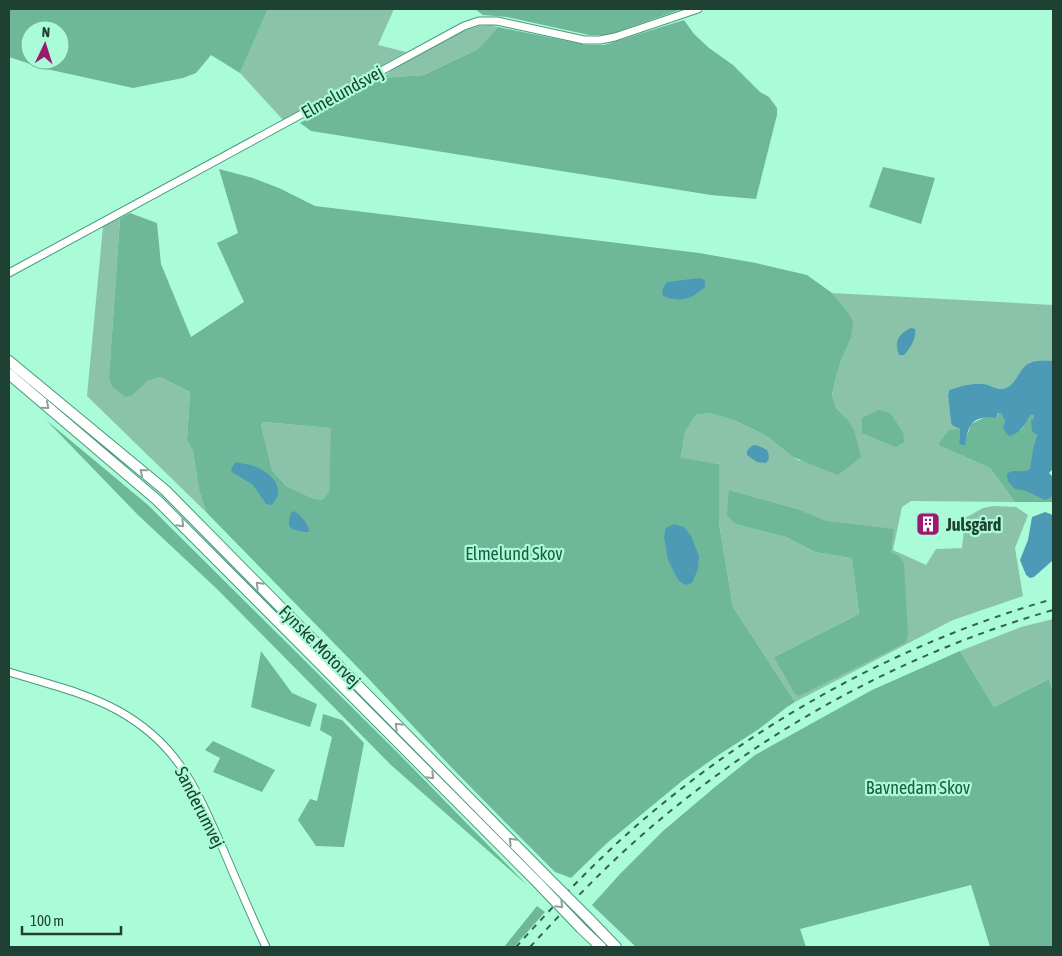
<svg xmlns="http://www.w3.org/2000/svg" width="1062" height="956" font-family="'Asap Condensed',sans-serif">
  <rect width="100%" height="100%" fill="#aafcd8"/>
  <path fill="#8ac3aa" fill-rule="evenodd" d="M 268,9 L 394,9 L 378,45 L 406,52 L 283,120 L 240,73 Z
    M 491,25 L 498,27 L 478,49 L 424,75 L 382,78 L 401,63 L 460,32 L 479,26 Z
    M 120,218 L 109,377 L 133,395 L 146,381 L 160,377 L 190,392 L 187,440 L 193,451 L 199,490 L 206,512 L 87,396 L 103,226 Z
    M 832,293 L 1053,305 L 1053,361 C 1045,362 1034,360 1027,365 C 1018,371 1016,385 1006,388 C 999,391 991,385 984,384 C 971,383 961,386 949,390 L 948,392 L 951,422 L 953,426 L 960,429 L 938,445 L 990,468 L 1015,502 L 911,501 L 902,507 L 893,550 L 926,565 L 936,549 L 962,548 L 965,518 L 983,508 L 993,506 L 1016,507 L 1028,515 L 1015,548 L 1023,596 L 953,620 L 795,702 L 733,607 L 719,523 L 719,464 L 681,459 L 685,432 L 696,415 L 710,413 L 736,421 L 765,435 L 793,457 L 800,461 L 846,418 L 836,408 L 832,395 L 836,377 L 841,361 L 851,338 L 848,312 ZM 729,490 L 798,509 L 891,551 L 891,552 L 898,555 L 905,643 L 774,657 L 859,614 L 852,560 L 851,558 L 815,552 L 786,537 L 735,524 Z
    M 263,422 L 332,428 L 329,492 L 322,500 L 312,498 L 286,486 L 272,470 L 261,425 Z
    M 1053,619 L 1053,693 L 1049,679 L 994,707 L 960,651 L 1021,627 Z"/>
  <path fill="#6eb799" fill-rule="evenodd" d="M 9,9 L 268,9 L 240,73 L 211,55 L 196,73 L 183,78 L 133,88 L 42,68 L 9,57 ZM 30,30 L 60,30 L 60,60 L 30,60 Z
    M 475,9 L 682,9 L 608,35 L 589,35 L 507,17 L 483,15 Z
    M 684,20 L 694,34 L 709,48 L 733,65 L 760,92 L 769,97 L 777,108 L 777,115 L 756,199 L 711,195 L 311,131 L 300,123 L 382,78 L 424,75 L 478,49 L 498,27 L 587,45 L 604,45 Z
    M 883,167 L 935,178 L 921,224 L 869,207 Z
    M 219,169 L 253,178 L 279,188 L 315,206 L 699,253 L 756,263 L 807,275 L 832,293 L 848,312 L 853,322 L 851,338 L 841,361 L 836,377 L 832,395 L 836,408 L 846,418 L 854,430 L 861,457 L 838,475 L 793,457 L 765,435 L 736,421 L 710,413 L 696,415 L 685,432 L 681,458 L 719,464 L 719,523 L 733,607 L 795,702 L 787,707 L 759,729 L 717,756 L 682,781 L 607,843 L 571,878 L 555,872 L 501,818 L 451,767 L 368,678 L 206,512 L 199,490 L 193,451 L 187,440 L 190,392 L 160,377 L 147,381 L 133,395 L 125,397 L 112,386 L 109,377 L 120,218 L 130,213 L 157,223 L 161,264 L 191,337 L 244,302 L 217,243 L 238,233 ZM 263,422 L 331,428 L 329,492 L 322,500 L 312,498 L 286,486 L 272,470 L 261,425 Z
    M 879,410 L 890,413 L 903,432 L 904,442 L 896,447 L 862,433 L 862,418 Z
    M 999,412 L 1001,413 L 1005,422 L 1021,430 L 1031,415 L 1034,415 L 1034,419 L 1037,435 L 1034,444 L 1053,490 L 1053,502 L 1015,502 L 990,468 L 938,445 L 949,430 L 960,429 L 959,444 L 964,446 L 971,424 L 985,417 L 996,418 Z
    M 46,420 L 148,505 L 399,754 L 527,885 L 391,765 L 217,589 L 138,515 Z
    M 729,490 L 798,509 L 826,521 L 894,529 L 891,552 L 898,555 L 904,563 L 908,636 L 905,643 L 799,696 L 795,694 L 774,657 L 859,614 L 852,560 L 851,558 L 815,552 L 786,537 L 735,524 L 727,515 Z
    M 261,651 L 292,693 L 317,704 L 310,727 L 251,707 Z
    M 960,651 L 994,707 L 1049,679 L 1053,693 L 1053,947 L 990,947 L 971,885 L 800,929 L 806,947 L 636,947 L 592,905 L 620,874 L 663,831 L 715,787 L 755,755 L 872,690 Z
    M 323,714 L 342,720 L 364,743 L 344,847 L 316,846 L 298,820 L 310,799 L 317,801 L 332,737 L 320,730 Z
    M 213,741 L 275,770 L 262,792 L 213,772 L 220,758 L 205,750 Z
    M 537,906 L 545,912 L 514,947 L 504,947 Z"/>
  <path fill="#4d9ab7" d="M 700,278 L 705,280 L 705,287 C 692,299 680,303 663,296 C 661,290 663,287 667,282 Z
    M 911,328 L 915,329 C 917,337 910,349 904,355 L 899,355 C 894,342 898,334 911,328 Z
    M 1053,361 L 1053,469 L 1049,473 L 1053,477 L 1053,495 L 1050,498 L 1045,500 L 1026,491 L 1015,489 C 1011,485 1006,481 1007,474 C 1013,468 1023,474 1030,469 L 1034,444 L 1037,435 L 1032,431 L 1031,420 L 1034,419 L 1034,415 L 1031,415 C 1025,424 1020,434 1009,436 L 1006,433 L 1003,427 L 1005,422 L 1001,413 L 998,413 L 996,418 C 987,417 976,417 971,425 C 967,430 967,439 965,445 L 964,446 L 959,444 L 960,429 L 953,426 L 951,423 L 948,394 L 949,390 C 961,386 971,383 984,384 C 991,385 998,391 1006,388 C 1017,384 1019,367 1030,363 C 1036,360 1046,361 1053,361 Z
    M 754,445 L 759,446 L 767,450 C 769,455 770,459 766,463 L 757,462 L 747,455 C 746,450 750,447 754,445 Z
    M 236,462 C 243,464 250,464 256,467 C 272,473 288,491 271,505 L 266,504 L 253,485 L 232,472 L 231,469 L 235,463 Z
    M 294,511 C 301,515 309,524 309,532 C 304,532 301,532 296,530 C 286,528 289,521 291,513 Z
    M 1045,512 L 1053,515 L 1053,560 L 1034,577 L 1030,578 L 1026,575 L 1020,560 L 1028,540 L 1032,517 Z
    M 674,524 L 684,527 L 691,536 L 699,556 L 698,569 L 692,583 L 685,585 L 678,580 L 668,560 L 664,537 L 666,528 Z"/>
  <g fill="none" stroke-linecap="round" stroke-linejoin="round">
    <g stroke="#489979" stroke-width="9">
      <path id="tertiary" d="M 9,273 L 464,26 L 479,21 L 497,21 L 584,40 L 600,40 L 615,37 L 698,9
        M 9,672 C 44,683 84,692 117,710 C 179,744 196,789 223,849 C 237,882 251,915 266,947"/>
    </g>
    <g stroke="#489979" stroke-width="12">
      <path id="motorway" d="M 9,361 L 165,490 L 546,876
        M 9,374 L 157,500 L 538,883
        M 589,919 L 616,947
        M 581,928 L 601,947"/>
    </g>
    <use href="#tertiary" stroke="#fff" stroke-width="7"/>
    <use href="#motorway" stroke="#fff" stroke-width="10"/>
    <path stroke="#366050" stroke-width="2" stroke-dasharray="6 6" stroke-linecap="butt" d="M 516,947 C 554,905 593,864 636,826 C 757,721 899,643 1053,599
      M 530,947 C 566,908 602,870 642,835 C 761,731 901,654 1053,610"/>
    <g stroke="#489979" stroke-width="12" stroke-linecap="butt">
      <path id="motorway-bridge" d="M 546,876 L 589,919
        M 538,883 L 581,928"/>
    </g>
    <use href="#motorway-bridge" stroke="#fff" stroke-width="10"/>
  </g>
  <defs><path id="oneway-chevron" d="M-2-3.5L2.5 0L-2 3.5" fill="none" stroke-width="1.6" stroke-linecap="round" stroke-linejoin="round" transform="scale(1.25)"/></defs>
  <g stroke="#8fa09a">
    <use href="#oneway-chevron" transform="translate(46 406) rotate(40)"/>
    <use href="#oneway-chevron" transform="translate(143 472) rotate(-141)"/>
    <use href="#oneway-chevron" transform="translate(181 524) rotate(45)"/>
    <use href="#oneway-chevron" transform="translate(259 585) rotate(-135)"/>
    <use href="#oneway-chevron" transform="translate(398 726) rotate(-135)"/>
    <use href="#oneway-chevron" transform="translate(431 776) rotate(45)"/>
    <use href="#oneway-chevron" transform="translate(512 841) rotate(-135)"/>
    <use href="#oneway-chevron" transform="translate(560 905) rotate(45)"/>
  </g>
  <defs>
    <g id="building-square" transform="scale(1.25)"><rect x="-9" y="-9" width="18" height="18" rx="4" fill="#9a1a70" stroke="#aafcd8"/><path d="M-4-6H4V6H1V3H-1V6H-4ZM-2.5-4.3h1.7v1.8h-1.7ZM.8-4.3h1.7v1.8H.8ZM-2.5-1h1.7V.8h-1.7ZM.8-1h1.7V.8H.8Z" fill="#fff"/></g>
  </defs>
  <g fill-rule="evenodd">
    <use href="#building-square" x="928" y="524"/>
  </g>
  <g text-anchor="middle" dominant-baseline="central" stroke-width="4.5" stroke-linejoin="round" paint-order="stroke">
    <g font-size="18" fill="#1f4134" stroke="#aafcd8">
      <text transform="translate(342 92) rotate(-29)">Elmelundsvej</text>
      <text transform="translate(320 646) rotate(45)">Fynske Motorvej</text>
      <text transform="translate(200 807) rotate(63)">Sanderumvej</text>
    </g>
    <g font-size="18" font-weight="bold" fill="#1f4134" stroke="#aafcd8" text-anchor="start">
      <text x="946" y="524">Julsgård</text>
    </g>
    <g font-size="18" fill="#215a45" stroke="#aafcd8">
      <text x="514" y="553">Elmelund Skov</text>
      <text x="918" y="787">Bavnedam Skov</text>
    </g>
  </g>
  <rect width="1062" height="956" fill="none" stroke="#1f4134" stroke-width="20"/>
  <g transform="translate(45 45) rotate(4)"><circle r="24" fill="#aafcd8" stroke="#72b196"/>
  <path d="M0-4L9 19L0 12L-9 19Z" fill="#9a1a70"/>
  <text y="-8" font-size="14" font-weight="bold" text-anchor="middle" fill="#1f4134">N</text>
  </g>
  <path d="M22 926v8h99v-8" fill="none" stroke="#1f4134" stroke-width="2.5"/>
  <text x="30" y="926" font-size="15" fill="#1f4134" stroke="#aafcd8" stroke-width="4" paint-order="stroke">100 m</text>
</svg>
